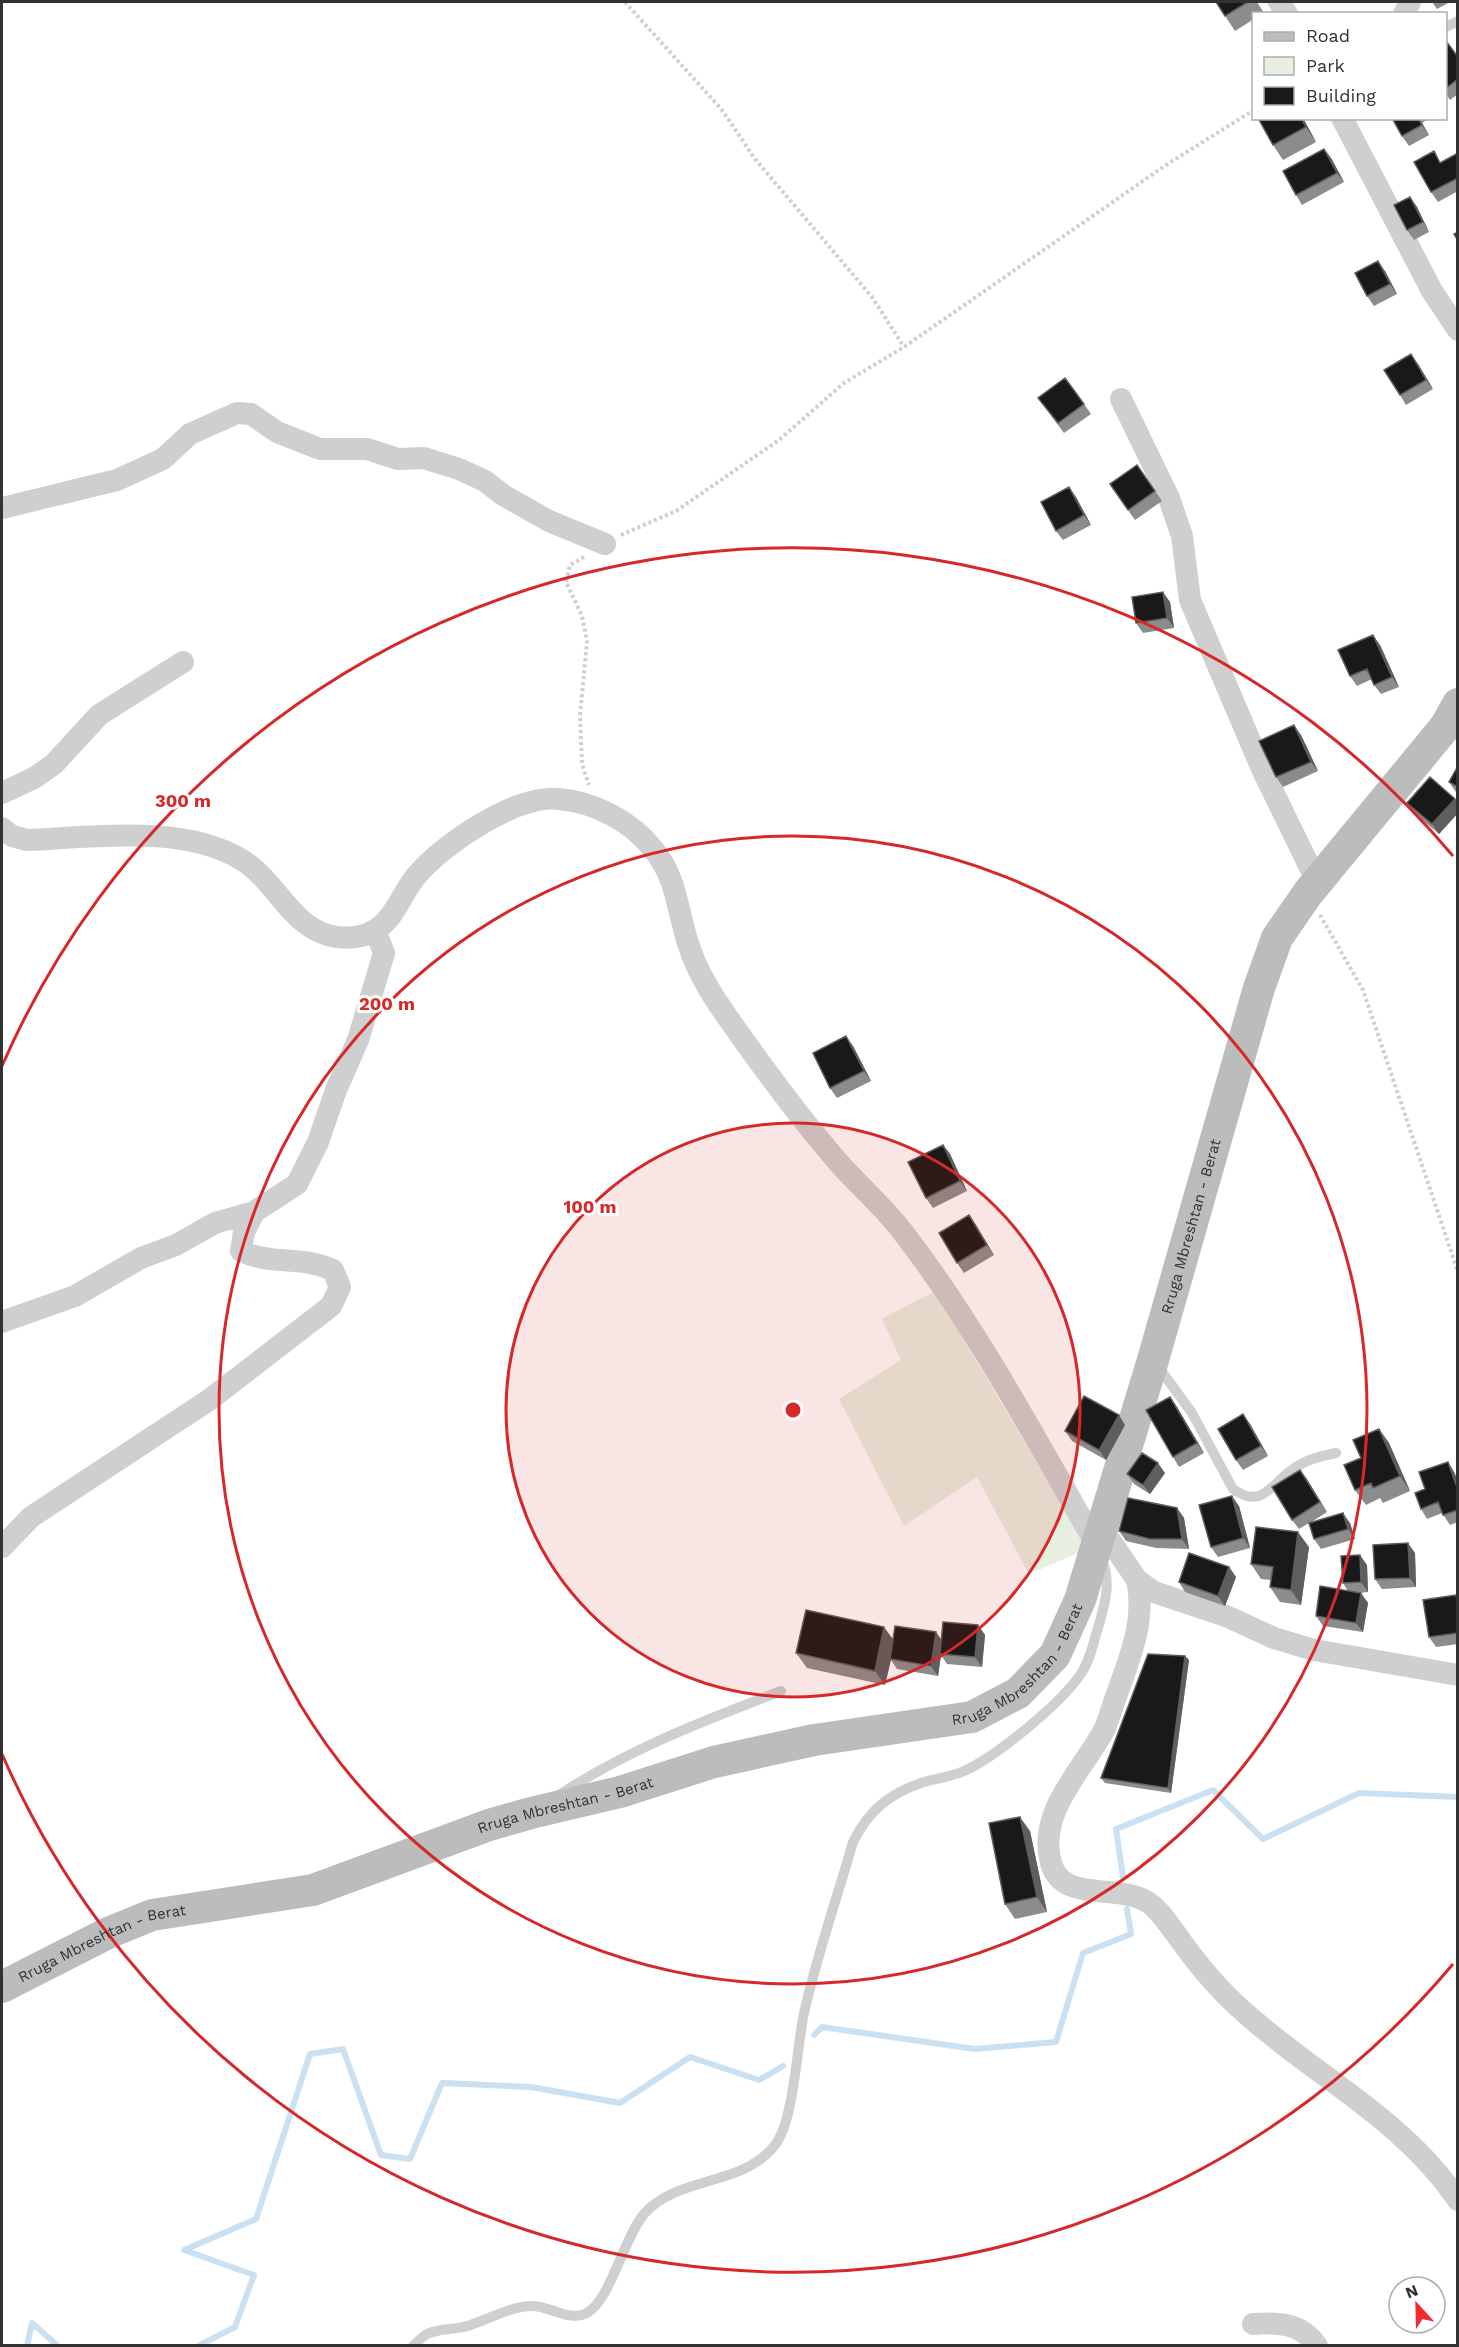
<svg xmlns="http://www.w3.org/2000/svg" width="1459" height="2347" font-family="'Work Sans',sans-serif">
  <rect width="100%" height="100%" fill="#fff"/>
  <path fill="#e7efe0" d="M 935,1291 L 1088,1549 L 1029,1574 L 977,1477 L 904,1526 L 839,1399 L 901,1360 L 882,1319 Z"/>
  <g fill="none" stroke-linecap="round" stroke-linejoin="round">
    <path stroke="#cbe0f0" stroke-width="6" d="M 1123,1877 L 1116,1829 L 1213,1790 L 1263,1839 L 1359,1793 L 1458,1797
      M 814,2035 L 822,2027 L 975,2049 L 1056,2042 L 1083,1953 L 1131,1934 L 1127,1909
      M 27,2346 L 32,2323 L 58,2346
      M 198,2346 L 235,2327 L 254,2275 L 184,2250 L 256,2219 L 310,2054 L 343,2049 L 381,2155 L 410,2159 L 442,2083 L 531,2087 L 620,2103 L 690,2057 L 759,2080 L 783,2066"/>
    <path stroke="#cfcfcf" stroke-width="4" stroke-dasharray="3 3" stroke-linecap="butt" d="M 625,2 L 722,110 L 755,159 L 872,297 L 904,347
      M 621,535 L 676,511 L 779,440 L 844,383 L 904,347 L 1166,165 L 1254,110
      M 584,557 L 570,565 L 566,582 L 582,616 L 587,641 L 580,716 L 582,764 L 589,785
      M 1320,915 L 1363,990 L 1458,1272"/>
    <path stroke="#cfcfcf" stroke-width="10" d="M 1446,27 L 1458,21
      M 1157,1365 L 1192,1413 L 1233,1489 C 1264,1511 1272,1481 1296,1467 C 1308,1459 1322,1456 1336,1453
      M 559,1795 C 627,1750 705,1720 781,1691
      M 413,2346 C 417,2342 422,2337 427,2334 C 439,2328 454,2330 467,2326 C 488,2320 510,2306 532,2306 C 550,2306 568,2321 585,2314 C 610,2303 623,2239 644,2214 C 678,2175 743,2187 775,2145 C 794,2121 797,2045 804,2013 C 817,1955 837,1898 853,1842 C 869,1810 890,1793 924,1782 C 937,1778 951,1777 964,1771 C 996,1757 1060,1704 1080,1675 C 1090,1662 1093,1643 1098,1628 C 1105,1603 1112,1582 1101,1557"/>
    <path stroke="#cfcfcf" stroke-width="22" d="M 1279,2 L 1287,14
      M 1404,14 L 1410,2
      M 1342,118 L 1432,291 L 1458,330
      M 1121,399 L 1169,498 L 1182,536 L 1190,600 L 1262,769 L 1317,882
      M 2,508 L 117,480 L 163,459 L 190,434 L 237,413 L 251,414 L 277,432 L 320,449 L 367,449 L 398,459 L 424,458 L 459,469 L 485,481 L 503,495 L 549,521 L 605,544
      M 2,793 L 34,778 L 54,764 L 99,715 L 183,662
      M 2,828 L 12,836 L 27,840 C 93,837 184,824 242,860 C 277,881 293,932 337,937 C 353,939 369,936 381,926 C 396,914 404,890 417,875 C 443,844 517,794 559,799 C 594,802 631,821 653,849 C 677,877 677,910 688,943 C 697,973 715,1000 733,1025 C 766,1072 801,1119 838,1162 C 859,1186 883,1206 902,1231 C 977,1328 1035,1438 1096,1544
      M 2,1322 L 75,1296 L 141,1258 L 176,1245 L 215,1223 L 254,1212
      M 1101,1527 L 1137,1580 L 1154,1592 L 1226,1616 L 1274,1638 L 1314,1650 L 1458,1675
      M 2,1547 L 31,1517 L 209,1400 L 331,1306 L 340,1287 L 333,1270 C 301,1255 273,1266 241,1251 L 244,1232 L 254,1212 L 297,1184 L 318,1142 L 336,1090 L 358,1040 L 384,953 L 375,930
      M 1137,1580 C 1146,1620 1130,1657 1117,1694 C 1112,1706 1109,1721 1103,1732 C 1081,1772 1037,1813 1051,1863 C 1063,1906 1123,1880 1153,1906 C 1164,1916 1172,1929 1181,1941 C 1199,1966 1221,1992 1244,2012 C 1315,2076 1403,2119 1458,2200
      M 1253,2324 C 1278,2322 1302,2323 1317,2346"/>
    <path stroke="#bcbcbc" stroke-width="32" id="s1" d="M 2,1987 L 108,1933 L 152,1915 L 313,1890 L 489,1825 L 531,1813 L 620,1792 L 714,1762 L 814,1740 L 972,1717 L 1018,1693 L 1055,1655 L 1080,1600 L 1153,1360 L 1259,988 L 1277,938 L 1308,893 L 1445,727 L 1458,704"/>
  </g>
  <path fill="#8c8c8c" d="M 1216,2 L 1257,2 L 1264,13 L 1262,14 L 1254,14 L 1254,19 L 1235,31 Z
    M 1432,2 L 1450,2 L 1437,9 Z
    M 1446,41 L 1458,57 L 1458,94 L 1450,100 L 1446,94 Z
    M 1258,118 L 1303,118 L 1316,142 L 1283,160 L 1273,145 Z
    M 1392,118 L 1430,118 L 1422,123 L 1429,135 L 1409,146 L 1402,136 Z
    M 1324,149 L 1331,158 L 1344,182 L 1302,205 L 1296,195 Z
    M 1458,153 L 1458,191 L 1438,202 L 1431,192 L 1441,162 Z
    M 1410,197 L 1417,207 L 1429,232 L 1414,240 L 1407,230 Z
    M 1385,271 L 1397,294 L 1374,306 L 1367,296 Z
    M 1418,364 L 1433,389 L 1406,405 L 1400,395 Z
    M 1038,398 L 1084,404 L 1091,414 L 1064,433 Z
    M 1137,465 L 1162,501 L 1135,520 L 1110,484 Z
    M 1076,497 L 1091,525 L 1063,540 L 1056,531 Z
    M 1170,602 L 1174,628 L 1143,633 L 1136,623 Z
    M 1380,645 L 1399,687 L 1381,694 L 1374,685 L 1372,679 L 1357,686 L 1350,676 Z
    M 1301,735 L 1318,771 L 1283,787 L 1276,777 Z
    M 1458,766 L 1458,795 L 1449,782 Z
    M 1455,799 L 1458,802 L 1458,813 L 1439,834 L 1414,813 L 1407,803 Z
    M 853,1046 L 871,1081 L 837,1098 L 830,1088 Z
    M 943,1145 L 950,1154 L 967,1191 L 933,1208 L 926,1198 Z
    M 969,1215 L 994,1255 L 964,1273 L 957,1263 Z
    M 1170,1397 L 1177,1407 L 1204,1453 L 1179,1467 L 1173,1457 Z
    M 1243,1414 L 1250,1424 L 1268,1456 L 1243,1470 L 1236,1460 Z
    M 1125,1425 L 1106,1460 L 1072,1441 L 1065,1431 Z
    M 1379,1429 L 1389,1443 L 1410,1491 L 1383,1503 L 1380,1498 L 1366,1505 L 1355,1490 L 1361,1458 Z
    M 1448,1462 L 1454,1472 L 1458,1481 L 1458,1522 L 1450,1525 L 1442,1513 L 1427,1519 L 1421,1509 L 1425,1489 Z
    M 1300,1470 L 1327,1512 L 1310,1523 L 1350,1523 L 1355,1539 L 1321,1549 L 1314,1539 L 1309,1523 L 1299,1529 L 1292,1520 Z
    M 1165,1473 L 1150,1494 L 1134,1484 L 1127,1474 Z
    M 1239,1506 L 1250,1548 L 1218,1557 L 1211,1547 Z
    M 1177,1508 L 1184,1518 L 1189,1549 L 1156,1548 L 1126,1541 L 1119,1531 Z
    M 1309,1547 L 1301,1605 L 1280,1602 L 1270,1587 L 1271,1580 L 1261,1579 L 1251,1564 Z
    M 1415,1553 L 1416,1587 L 1382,1589 L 1375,1579 Z
    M 1367,1565 L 1368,1592 L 1359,1593 L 1368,1603 L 1363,1632 L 1323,1626 L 1316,1616 L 1348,1591 L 1343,1583 Z
    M 1229,1567 L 1236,1577 L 1225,1606 L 1185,1592 L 1179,1582 Z
    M 1456,1595 L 1458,1597 L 1458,1644 L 1436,1647 L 1429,1637 Z
    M 978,1625 L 985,1635 L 982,1667 L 947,1664 L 941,1655 L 938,1676 L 897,1669 L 891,1660 L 885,1685 L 807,1668 L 796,1653 L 893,1639 L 942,1640 Z
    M 1185,1656 L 1189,1660 L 1171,1793 L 1105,1783 L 1101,1778 Z
    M 1030,1831 L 1047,1912 L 1015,1919 L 1005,1904 Z"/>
  <path fill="#5e5e5e" d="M 1301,118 L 1303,118 L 1316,142 L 1306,127 Z
    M 1418,118 L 1422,123 L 1429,135 L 1422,125 Z
    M 1324,149 L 1331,158 L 1344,182 L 1337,173 Z
    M 1410,197 L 1417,207 L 1429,232 L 1423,222 Z
    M 1378,261 L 1385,271 L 1397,294 L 1390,284 Z
    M 1411,354 L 1418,364 L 1433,389 L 1426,380 Z
    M 1069,487 L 1076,497 L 1091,525 L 1084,515 Z
    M 1163,592 L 1170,602 L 1174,628 L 1167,618 Z
    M 1373,635 L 1380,645 L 1399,687 L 1392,677 Z
    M 1294,725 L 1301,735 L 1318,771 L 1311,762 Z
    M 1455,799 L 1458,802 L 1458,813 L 1439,834 L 1432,824 Z
    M 846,1036 L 853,1046 L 871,1081 L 864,1071 Z
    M 943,1145 L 950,1154 L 967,1191 L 960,1181 Z
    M 969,1215 L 976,1225 L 994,1255 L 987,1245 Z
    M 1170,1397 L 1177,1407 L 1204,1453 L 1197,1443 Z
    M 1243,1414 L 1250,1424 L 1268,1456 L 1261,1446 Z
    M 1119,1415 L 1125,1425 L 1106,1460 L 1099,1450 Z
    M 1379,1429 L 1389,1443 L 1410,1491 L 1400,1476 Z
    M 1448,1462 L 1454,1472 L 1458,1481 L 1458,1490 Z
    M 1158,1463 L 1165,1473 L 1150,1494 L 1143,1485 Z
    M 1300,1470 L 1307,1479 L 1327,1512 L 1320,1502 Z
    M 1232,1496 L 1239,1506 L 1250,1548 L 1243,1538 Z
    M 1177,1508 L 1184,1518 L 1189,1549 L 1182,1539 Z
    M 1343,1513 L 1350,1523 L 1355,1539 L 1348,1529 Z
    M 1298,1532 L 1309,1547 L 1301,1605 L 1291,1590 Z
    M 1408,1543 L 1415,1553 L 1416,1587 L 1410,1578 Z
    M 1360,1555 L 1367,1565 L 1368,1592 L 1361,1582 Z
    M 1229,1567 L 1236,1577 L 1225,1606 L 1218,1596 Z
    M 1361,1593 L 1368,1603 L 1363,1632 L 1356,1623 Z
    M 978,1625 L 985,1635 L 982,1667 L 975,1657 Z
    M 884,1627 L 895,1642 L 885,1685 L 875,1671 Z
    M 936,1632 L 943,1642 L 938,1676 L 931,1666 Z
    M 1185,1656 L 1189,1660 L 1171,1793 L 1168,1788 Z
    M 1020,1817 L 1030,1831 L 1047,1912 L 1037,1897 Z"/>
  <path fill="#191919" stroke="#5e5e5e" stroke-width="1.5" d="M 1216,2 L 1248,2 L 1225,16 Z
    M 1446,41 L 1458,57 L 1458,79 L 1446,88 Z
    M 1258,118 L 1301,118 L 1306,127 L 1273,145 Z
    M 1392,118 L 1418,118 L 1422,125 L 1402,136 Z
    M 1324,149 L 1337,173 L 1296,195 L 1283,171 Z
    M 1434,151 L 1440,163 L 1458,153 L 1458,178 L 1431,192 L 1414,162 Z
    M 1410,197 L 1423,222 L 1407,230 L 1394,205 Z
    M 1458,232 L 1458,241 L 1454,234 Z
    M 1378,261 L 1390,284 L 1367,296 L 1355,273 Z
    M 1411,354 L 1426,380 L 1400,395 L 1384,370 Z
    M 1065,378 L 1084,404 L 1058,423 L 1038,398 Z
    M 1137,465 L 1155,491 L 1128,510 L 1110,484 Z
    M 1069,487 L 1084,515 L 1056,531 L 1041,502 Z
    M 1163,592 L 1167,618 L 1136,623 L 1132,597 Z
    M 1373,635 L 1392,677 L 1374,685 L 1367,669 L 1350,676 L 1338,650 Z
    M 1294,725 L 1311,762 L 1276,777 L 1259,741 Z
    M 1458,766 L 1458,787 L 1449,782 Z
    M 1430,777 L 1455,799 L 1432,824 L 1407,803 Z
    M 846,1036 L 864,1071 L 830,1088 L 813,1053 Z
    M 943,1145 L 960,1181 L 926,1198 L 908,1162 Z
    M 969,1215 L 987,1245 L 957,1263 L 939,1233 Z
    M 1084,1396 L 1119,1415 L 1099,1450 L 1065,1431 Z
    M 1170,1397 L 1197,1443 L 1173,1457 L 1146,1410 Z
    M 1243,1414 L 1261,1446 L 1236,1460 L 1218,1429 Z
    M 1379,1429 L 1400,1476 L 1373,1488 L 1371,1483 L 1355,1490 L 1344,1465 L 1361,1458 L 1353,1440 Z
    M 1142,1453 L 1158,1463 L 1143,1485 L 1127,1474 Z
    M 1448,1462 L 1458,1490 L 1458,1510 L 1443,1515 L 1438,1502 L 1421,1509 L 1415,1493 L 1425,1489 L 1419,1472 Z
    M 1300,1470 L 1320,1502 L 1292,1520 L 1272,1487 Z
    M 1232,1496 L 1243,1538 L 1211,1547 L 1199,1505 Z
    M 1128,1498 L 1177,1508 L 1182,1539 L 1150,1539 L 1119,1531 Z
    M 1343,1513 L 1348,1529 L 1314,1539 L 1309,1523 Z
    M 1256,1527 L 1298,1532 L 1291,1590 L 1270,1587 L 1273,1567 L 1251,1564 Z
    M 1408,1543 L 1410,1578 L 1375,1579 L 1373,1545 Z
    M 1189,1553 L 1229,1567 L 1218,1596 L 1179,1582 Z
    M 1360,1555 L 1361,1582 L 1343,1583 L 1341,1556 Z
    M 1320,1586 L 1361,1593 L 1356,1623 L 1316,1616 Z
    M 1456,1595 L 1458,1605 L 1458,1633 L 1429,1637 L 1423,1600 Z
    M 806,1610 L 884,1627 L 875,1671 L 796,1653 Z
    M 943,1622 L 978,1625 L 975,1657 L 940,1654 Z
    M 895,1626 L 936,1632 L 931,1666 L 890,1659 Z
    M 1148,1654 L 1185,1656 L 1168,1788 L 1101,1778 Z
    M 1020,1817 L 1037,1897 L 1005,1904 L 989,1823 Z"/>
  <circle cx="793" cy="1410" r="287" fill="#d62828" fill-opacity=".12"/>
  <g fill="none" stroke="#d62828" stroke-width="3">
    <circle cx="793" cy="1410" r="287"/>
    <circle cx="793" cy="1410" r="574"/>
    <path d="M1453 1964A862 862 0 0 1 2 1754M2 1066A862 862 0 0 1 1453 856"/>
  </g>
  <g text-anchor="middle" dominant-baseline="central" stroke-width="6" stroke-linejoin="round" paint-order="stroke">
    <g font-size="15" fill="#323232" stroke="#fff">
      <text stroke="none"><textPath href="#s1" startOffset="1568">Rruga Mbreshtan - Berat</textPath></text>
      <text stroke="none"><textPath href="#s1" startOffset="1083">Rruga Mbreshtan - Berat</textPath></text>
      <text stroke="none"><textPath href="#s1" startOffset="596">Rruga Mbreshtan - Berat</textPath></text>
      <text stroke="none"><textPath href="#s1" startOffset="110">Rruga Mbreshtan - Berat</textPath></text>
    </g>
  </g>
  <circle cx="793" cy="1410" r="9" fill="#d62828" stroke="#fff" stroke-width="3"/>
  <g font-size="18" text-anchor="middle" font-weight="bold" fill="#d62828" stroke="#fff" stroke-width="6" stroke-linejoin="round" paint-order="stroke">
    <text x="183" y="807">300 m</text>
    <text x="387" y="1010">200 m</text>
    <text x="590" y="1213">100 m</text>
  </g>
  <rect width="1459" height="2347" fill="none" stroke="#323232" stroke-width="6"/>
  <rect x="1252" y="12" width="195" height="108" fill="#ffffff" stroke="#adadad" stroke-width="1.5"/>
  <rect x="1264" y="32" width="30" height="9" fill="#bcbcbc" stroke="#adadad" stroke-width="1.5"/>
  <text x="1306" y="42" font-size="18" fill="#323232">Road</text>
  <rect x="1264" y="57" width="30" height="18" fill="#e7efe0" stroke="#adadad" stroke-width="1.5"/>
  <text x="1306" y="72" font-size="18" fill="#323232">Park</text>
  <rect x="1264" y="87" width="30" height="18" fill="#191919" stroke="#adadad" stroke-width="1.5"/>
  <text x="1306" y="102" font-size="18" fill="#323232">Building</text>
  <g transform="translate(1417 2305) rotate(338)"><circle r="28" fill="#ffffff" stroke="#adadad" stroke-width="1.5"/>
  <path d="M0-4.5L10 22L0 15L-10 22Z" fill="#f22b2f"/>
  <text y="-9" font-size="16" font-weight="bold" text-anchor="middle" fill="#323232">N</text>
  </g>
</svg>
